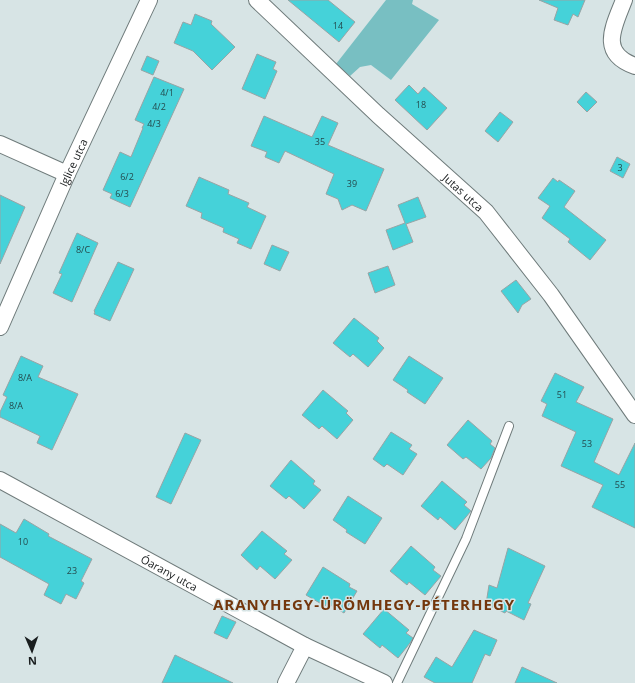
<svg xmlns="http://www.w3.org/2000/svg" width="635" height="683" font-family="'Open Sans',sans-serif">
  <rect width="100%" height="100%" fill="#d7e4e5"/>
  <path fill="#78bfc2" d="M 386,0 L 413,0 L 412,4 L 439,20 L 391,80 L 371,65 L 360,67 L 350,76 L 336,64 Z"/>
  <path fill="#45d2d9" stroke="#98a4a5" d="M 288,0 L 328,0 L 355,22 L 339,42 Z
    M 539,0 L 585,0 L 578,17 L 573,14 L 568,25 L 554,20 L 558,8 Z
    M 195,14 L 212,21 L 211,24 L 235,47 L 212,70 L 193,51 L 174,43 L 183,22 L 191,25 Z
    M 257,54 L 276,62 L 273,69 L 277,71 L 265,99 L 242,89 Z
    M 147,56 L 159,61 L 153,75 L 141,70 Z
    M 154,77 L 184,89 L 130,207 L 110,198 L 112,194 L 103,190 L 120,152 L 131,157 L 143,128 L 142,128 L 144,124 L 135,120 Z
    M 409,85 L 418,94 L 424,87 L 447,108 L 427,130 L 395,100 Z
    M 586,92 L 597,102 L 587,112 L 577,102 Z
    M 500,112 L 513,122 L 498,142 L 485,131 Z
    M 264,116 L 312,137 L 322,116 L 338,123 L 328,145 L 384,169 L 366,211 L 352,205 L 342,210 L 338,199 L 326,194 L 334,174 L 285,151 L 279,163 L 265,157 L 267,152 L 251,146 Z
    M 617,157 L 630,164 L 623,178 L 610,171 Z
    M 199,177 L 229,190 L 228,194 L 249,203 L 247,207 L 266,216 L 251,249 L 237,243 L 239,239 L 223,232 L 224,228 L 201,218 L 202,213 L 186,206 Z
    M 553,178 L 558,182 L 559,180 L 575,191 L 564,207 L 606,240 L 590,260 L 568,242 L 570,239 L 542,218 L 550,206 L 538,198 Z
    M 0,195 L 25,207 L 0,264 Z
    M 418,197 L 426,217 L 406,224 L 413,242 L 393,250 L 386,230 L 405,223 L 398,205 Z
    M 77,233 L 98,243 L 72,302 L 53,293 L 62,274 L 59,273 Z
    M 272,245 L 289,252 L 280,271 L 264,264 Z
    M 118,262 L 134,269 L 110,321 L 94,314 L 95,312 L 94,311 Z
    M 388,266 L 395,285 L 375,293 L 368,273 Z
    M 516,280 L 531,299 L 522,305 L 518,313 L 501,291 Z
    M 354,318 L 379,338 L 377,341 L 384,348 L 368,367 L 353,354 L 350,357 L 333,343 Z
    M 21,356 L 43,366 L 38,377 L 78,394 L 52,450 L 37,443 L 40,436 L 0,417 L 0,412 L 7,397 L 3,395 Z
    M 409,356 L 443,378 L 425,404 L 407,392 L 408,390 L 393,380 Z
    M 555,373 L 584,387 L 576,402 L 613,419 L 594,462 L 619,475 L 635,443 L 635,528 L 592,507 L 603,485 L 561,466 L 576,432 L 542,416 L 547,404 L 541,401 Z
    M 323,390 L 348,411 L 346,413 L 353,420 L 337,439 L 322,426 L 319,429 L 302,415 Z
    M 468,420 L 492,441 L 490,444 L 495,448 L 491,458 L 481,469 L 466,457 L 463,459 L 447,445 Z
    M 391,432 L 412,445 L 409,449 L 417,454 L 403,475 L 387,464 L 384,467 L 373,459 Z
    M 185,433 L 201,440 L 171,504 L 156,497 Z
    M 291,460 L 315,481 L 313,484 L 321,490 L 304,509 L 289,496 L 286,499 L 270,486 Z
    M 442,481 L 467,502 L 464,505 L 471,511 L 455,530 L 440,517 L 438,520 L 421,506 Z
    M 348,496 L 382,518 L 365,544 L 346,532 L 347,530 L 333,520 Z
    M 24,519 L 49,534 L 48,536 L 92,559 L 81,581 L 84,583 L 76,599 L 66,594 L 61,604 L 44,595 L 49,584 L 0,557 L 0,524 L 16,533 Z
    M 262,531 L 287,551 L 284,554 L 292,560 L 275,579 L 260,566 L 257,570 L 241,555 Z
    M 411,546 L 435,567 L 433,570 L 441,576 L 425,595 L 409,582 L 407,585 L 390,571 Z
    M 508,548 L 545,566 L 528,603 L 531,604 L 524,620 L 506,611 L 505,613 L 486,604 L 489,585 L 497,588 Z
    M 323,567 L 350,584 L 349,587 L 357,591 L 344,613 L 327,603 L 325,606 L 306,595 Z
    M 384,609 L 409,630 L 406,633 L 413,638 L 410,643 L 398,658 L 382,645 L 380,648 L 363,634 Z
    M 222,616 L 236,622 L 227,639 L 214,633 Z
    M 474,630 L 497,640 L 490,656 L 485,654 L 472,683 L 435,683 L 424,677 L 436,657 L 452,667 Z
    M 175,655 L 233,683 L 162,683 Z
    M 522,667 L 557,683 L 515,683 Z"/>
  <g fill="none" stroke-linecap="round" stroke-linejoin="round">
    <g stroke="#6f7b7b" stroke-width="10">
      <path id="lane" d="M 397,683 L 466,539 L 509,426"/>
    </g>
    <g stroke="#6f7b7b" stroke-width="18">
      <g id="street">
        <path id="s1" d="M 257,0 L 378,115 L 486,212 L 551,295 L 635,415"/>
        <path d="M 624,0 C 614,26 598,53 635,66"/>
        <path d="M 0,144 L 67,174"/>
        <path id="s2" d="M 0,327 L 67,174 L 149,0"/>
        <path id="s3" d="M 0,480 L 305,646 L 384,683"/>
        <path d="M 286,683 L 305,646"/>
      </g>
    </g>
    <use href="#lane" stroke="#fff" stroke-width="8"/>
    <use href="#street" stroke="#fff" stroke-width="16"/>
  </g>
  <g text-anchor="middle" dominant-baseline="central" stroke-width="3" stroke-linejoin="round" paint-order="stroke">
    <g font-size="9" fill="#244a4d">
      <text x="338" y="25">14</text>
      <text x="167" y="92">4/1</text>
      <text x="421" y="104">18</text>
      <text x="159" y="106">4/2</text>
      <text x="154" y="123">4/3</text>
      <text x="320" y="141">35</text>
      <text x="620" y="167">3</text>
      <text x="127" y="176">6/2</text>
      <text x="352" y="183">39</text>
      <text x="122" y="193">6/3</text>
      <text x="83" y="249">8/C</text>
      <text x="25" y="377">8/A</text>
      <text x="562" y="394">51</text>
      <text x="16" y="405">8/A</text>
      <text x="587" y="443">53</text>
      <text x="620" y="484">55</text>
      <text x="23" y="541">10</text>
      <text x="72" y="570">23</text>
    </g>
    <g font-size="11" fill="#191d1e" stroke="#d7e4e5">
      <text stroke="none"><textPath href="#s2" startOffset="180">Iglice utca</textPath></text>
      <text stroke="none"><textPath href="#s1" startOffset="282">Jutas utca</textPath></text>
      <text stroke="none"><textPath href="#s3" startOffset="193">Óarany utca</textPath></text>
    </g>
    <g font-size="15" font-weight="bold" letter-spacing="1" fill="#73360c" stroke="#d7e4e5">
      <text x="364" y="604">ARANYHEGY-ÜRÖMHEGY-PÉTERHEGY</text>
    </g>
  </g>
  <g transform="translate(32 651) rotate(178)" stroke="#d7e4e5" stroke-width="3" paint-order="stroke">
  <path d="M0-3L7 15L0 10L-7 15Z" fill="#191d1e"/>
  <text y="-6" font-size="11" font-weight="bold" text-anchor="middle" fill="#191d1e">N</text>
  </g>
</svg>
